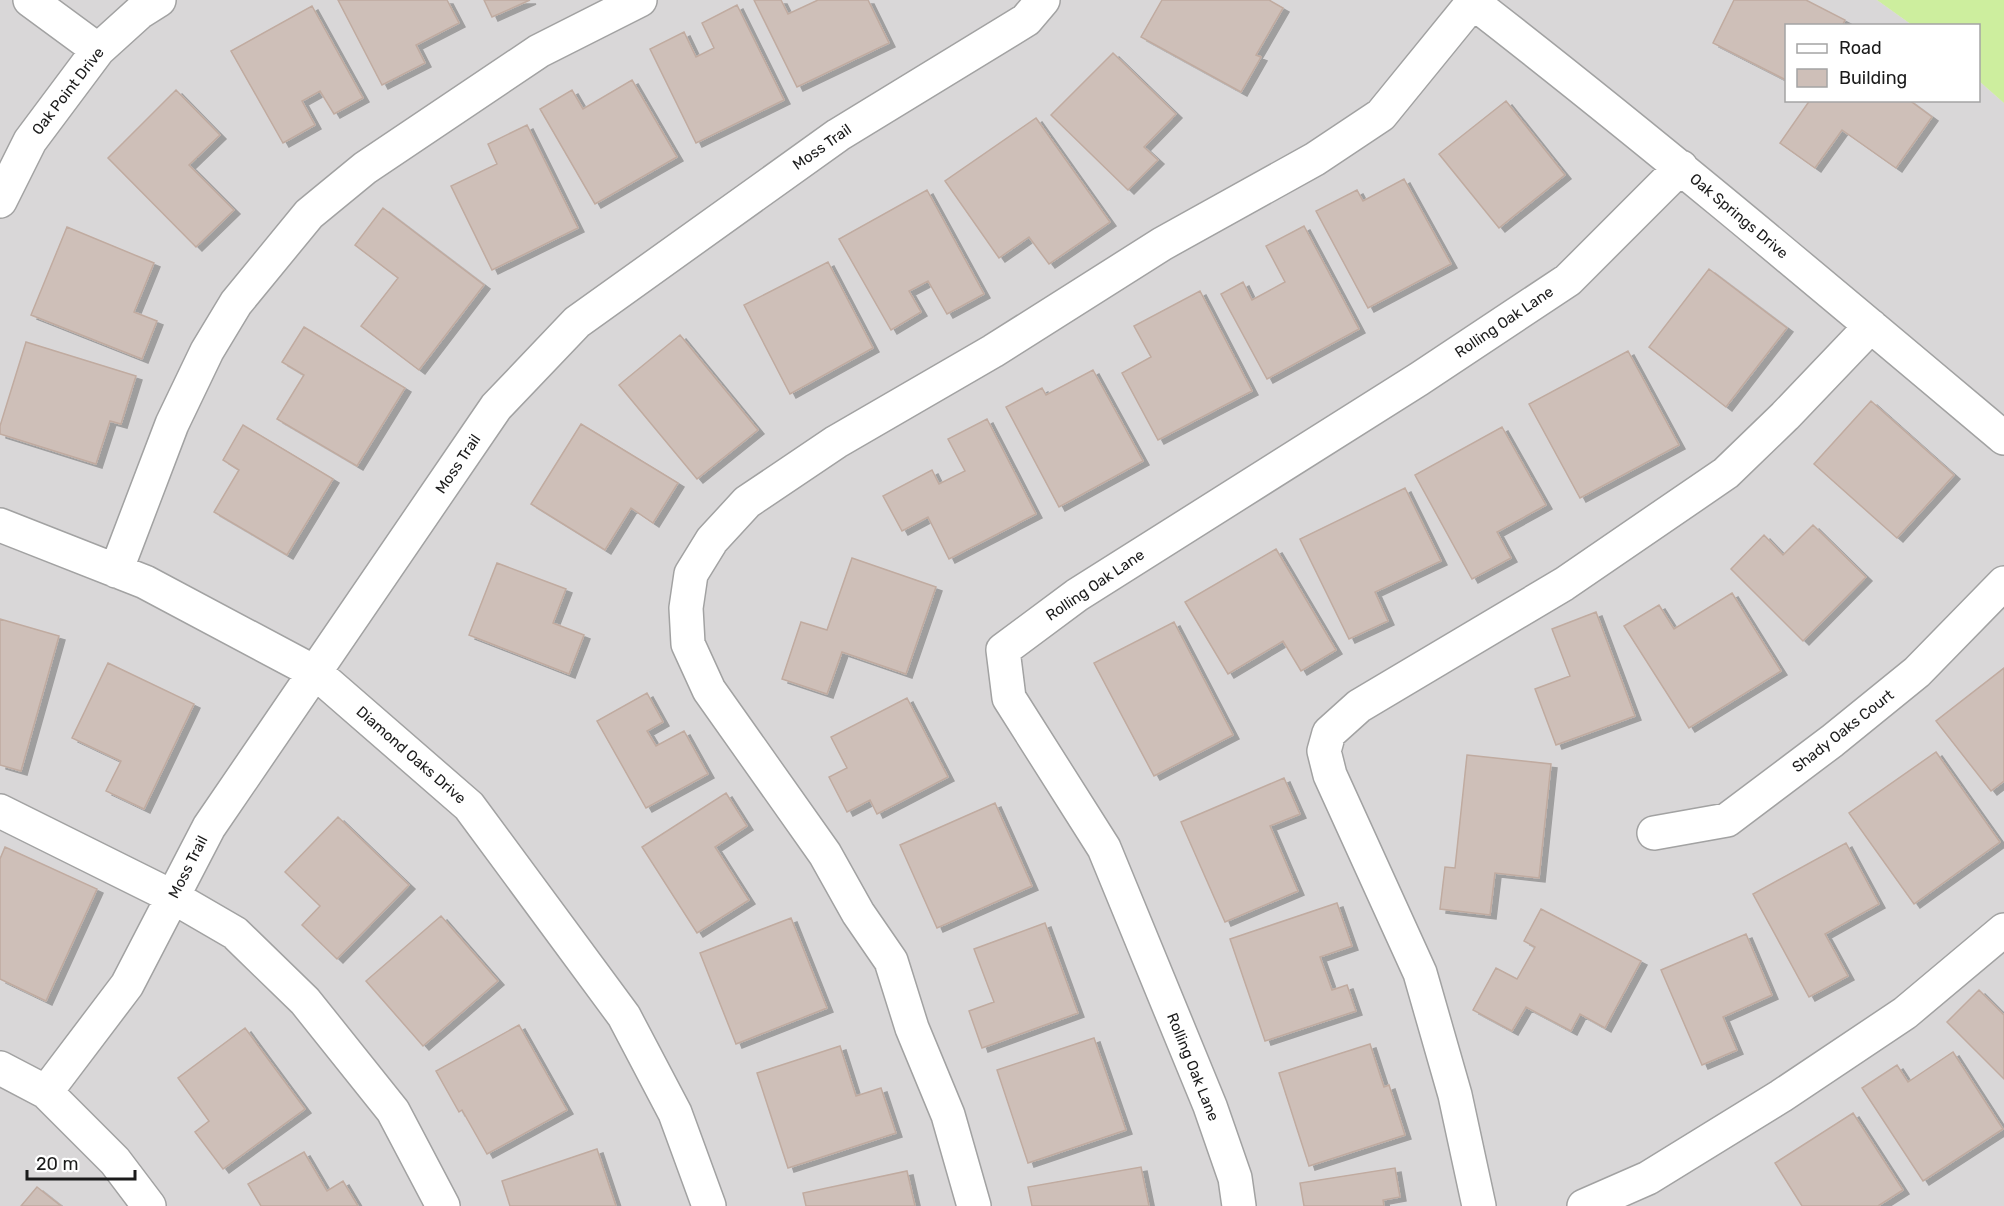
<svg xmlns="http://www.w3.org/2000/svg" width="2004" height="1206" font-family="Rubik,sans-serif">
  <defs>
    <filter id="shadow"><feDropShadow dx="6" dy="4" stdDeviation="0" flood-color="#0004"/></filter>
  </defs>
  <rect width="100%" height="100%" fill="#eee7df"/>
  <path fill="#d9d7d8" d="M 0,0 L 1877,0 L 1912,25 L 1786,26 L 1786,100 L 1978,100 L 1979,81 L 2004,103 L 2004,1206 L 0,1206 Z"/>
  <path fill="#cdee9e" d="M 1877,0 L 2004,0 L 2004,103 L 1979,81 L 1978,26 L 1912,25 Z"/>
  <path fill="#cebfb8" stroke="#c0aba0" stroke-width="1.5" filter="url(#shadow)" d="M 338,0 L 447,0 L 459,23 L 416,45 L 425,63 L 382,85 Z
    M 484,0 L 530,0 L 492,17 Z
    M 754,0 L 781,0 L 788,14 L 818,0 L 868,0 L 889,43 L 797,87 Z
    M 1162,0 L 1269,0 L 1283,8 L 1256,55 L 1261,57 L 1241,92 L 1141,37 Z
    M 1734,0 L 1806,0 L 1845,20 L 1842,26 L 1786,26 L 1786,80 L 1713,43 Z
    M 737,5 L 784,100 L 696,143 L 650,49 L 684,32 L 696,57 L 714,48 L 702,23 Z
    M 312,6 L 363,98 L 334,114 L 320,91 L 302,101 L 315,125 L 283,143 L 231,51 Z
    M 1113,53 L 1176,114 L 1144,147 L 1158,160 L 1128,190 L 1051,115 Z
    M 632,80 L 677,157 L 595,204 L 540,109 L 572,90 L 583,109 Z
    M 176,90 L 220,135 L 189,165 L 234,210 L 196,247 L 108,158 Z
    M 1810,100 L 1909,100 L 1932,117 L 1896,168 L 1842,130 L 1815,168 L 1780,143 Z
    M 1506,101 L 1565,175 L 1499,228 L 1439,154 Z
    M 1036,118 L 1110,222 L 1049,264 L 1029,237 L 999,258 L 945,181 Z
    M 527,125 L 578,228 L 492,270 L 451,186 L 497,164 L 488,144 Z
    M 1404,179 L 1451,264 L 1368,308 L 1316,211 L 1357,190 L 1363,201 Z
    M 927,190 L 984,294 L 947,314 L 928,281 L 909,291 L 921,312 L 891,330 L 839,239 Z
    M 383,208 L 484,285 L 419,370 L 361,326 L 398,278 L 355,245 Z
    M 1304,226 L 1359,329 L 1267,379 L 1221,294 L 1243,282 L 1252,300 L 1285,282 L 1266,246 Z
    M 67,227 L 154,263 L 134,312 L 157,321 L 142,359 L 31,315 Z
    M 828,262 L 873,348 L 790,394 L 744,305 Z
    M 1709,269 L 1787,328 L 1726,407 L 1649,347 Z
    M 1200,291 L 1252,391 L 1158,440 L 1122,373 L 1151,357 L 1134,326 Z
    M 304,327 L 405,388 L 357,466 L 277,419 L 304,375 L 282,362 Z
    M 680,335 L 758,430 L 697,479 L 619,385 Z
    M 26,342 L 136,376 L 121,424 L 110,421 L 96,464 L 0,434 L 0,426 Z
    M 1628,351 L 1679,445 L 1580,498 L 1529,404 Z
    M 1093,370 L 1143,461 L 1059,507 L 1006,407 L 1042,388 L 1046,395 Z
    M 1871,401 L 1954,475 L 1897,538 L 1814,464 Z
    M 987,419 L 1036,514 L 949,559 L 928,517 L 902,531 L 883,496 L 932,470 L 939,484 L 965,471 L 948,439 Z
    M 581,424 L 678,483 L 653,523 L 631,508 L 605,550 L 531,504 Z
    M 243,425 L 333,479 L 287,555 L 214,512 L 239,470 L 223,460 Z
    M 1502,427 L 1546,505 L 1497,532 L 1511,558 L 1472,579 L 1415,475 Z
    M 1405,488 L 1441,561 L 1375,592 L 1388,621 L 1349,639 L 1300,539 Z
    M 1813,525 L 1866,577 L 1803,641 L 1731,569 L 1764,535 L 1783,555 Z
    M 1276,549 L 1336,650 L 1301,671 L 1283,641 L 1228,674 L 1185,602 Z
    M 852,558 L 936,587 L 906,674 L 842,652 L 827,694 L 782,679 L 801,622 L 827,630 Z
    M 497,563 L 566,589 L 553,623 L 584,635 L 569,674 L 469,635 Z
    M 1732,593 L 1781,671 L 1689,728 L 1624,626 L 1659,605 L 1674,629 Z
    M 1596,612 L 1635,716 L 1556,745 L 1535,689 L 1570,676 L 1552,629 Z
    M 0,619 L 59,636 L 21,771 L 0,765 Z
    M 1174,622 L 1233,735 L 1154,776 L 1094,663 Z
    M 108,663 L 194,704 L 144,809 L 106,791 L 121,761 L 72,738 Z
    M 2004,668 L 2004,781 L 1991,791 L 1936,721 Z
    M 647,693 L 663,722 L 647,731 L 656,746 L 684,731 L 708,774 L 646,808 L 597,721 Z
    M 907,698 L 948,777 L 877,814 L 870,800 L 847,812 L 829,777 L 847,768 L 831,737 Z
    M 1936,752 L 2000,842 L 1914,904 L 1849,813 Z
    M 1467,755 L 1551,764 L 1539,878 L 1495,873 L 1490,915 L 1440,909 L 1445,867 L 1455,868 Z
    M 1284,778 L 1300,814 L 1270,826 L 1298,891 L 1225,922 L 1181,822 Z
    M 726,793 L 747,826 L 715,847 L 749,900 L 697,933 L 642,847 Z
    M 995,803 L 1032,886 L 937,928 L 900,845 Z
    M 338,817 L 409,885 L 337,959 L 302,925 L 320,906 L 285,872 Z
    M 1846,843 L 1879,904 L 1825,934 L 1848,976 L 1809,997 L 1753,894 Z
    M 5,847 L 97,889 L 46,1001 L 0,979 L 0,859 Z
    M 1337,903 L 1352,946 L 1320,957 L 1332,990 L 1347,985 L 1356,1011 L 1265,1041 L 1230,939 Z
    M 1541,909 L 1641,961 L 1605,1028 L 1580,1014 L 1571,1031 L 1526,1007 L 1512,1031 L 1473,1010 L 1496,968 L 1517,979 L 1535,947 L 1524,941 Z
    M 441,916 L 498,981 L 423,1046 L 366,981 Z
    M 791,918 L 827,1008 L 736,1044 L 700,953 Z
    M 1045,923 L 1078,1013 L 982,1048 L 969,1011 L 994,1002 L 974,949 Z
    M 1746,934 L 1772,995 L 1723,1017 L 1737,1050 L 1702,1065 L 1661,970 Z
    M 1979,990 L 2004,1015 L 2004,1079 L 1947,1022 Z
    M 519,1025 L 567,1110 L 487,1154 L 462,1110 L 459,1112 L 436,1071 Z
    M 245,1028 L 305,1109 L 223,1169 L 195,1132 L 209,1121 L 178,1078 Z
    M 1094,1038 L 1126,1130 L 1028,1163 L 997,1070 Z
    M 1370,1044 L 1384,1087 L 1389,1085 L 1405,1135 L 1309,1166 L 1279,1073 Z
    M 840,1046 L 856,1096 L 881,1088 L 896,1133 L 788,1168 L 757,1073 Z
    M 1953,1052 L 2003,1129 L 1923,1181 L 1862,1088 L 1897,1065 L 1908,1082 Z
    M 1853,1113 L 1903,1190 L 1878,1206 L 1802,1206 L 1775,1163 Z
    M 597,1149 L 616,1206 L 510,1206 L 502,1181 Z
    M 304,1152 L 327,1191 L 343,1181 L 358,1206 L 261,1206 L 248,1184 Z
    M 1141,1167 L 1149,1206 L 1032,1206 L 1028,1187 Z
    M 1395,1168 L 1400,1197 L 1383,1200 L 1384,1206 L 1304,1206 L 1300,1183 Z
    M 907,1171 L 915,1206 L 806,1206 L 803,1193 Z
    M 37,1187 L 61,1206 L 21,1206 Z"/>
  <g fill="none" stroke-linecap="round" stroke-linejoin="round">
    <g stroke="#a2a2a2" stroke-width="36">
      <path id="minor" d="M 30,0 L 98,50
        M 1470,0 C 1652,141 1828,290 2004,438
        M 0,201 L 30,141 L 98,50 L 140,12 L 159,0
        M 0,525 L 145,582 L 316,673 L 469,806 L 624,1016 L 675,1113 L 709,1206
        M 116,571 L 172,424 L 207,351 L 236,303 L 309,214 L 365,168 L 539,51 L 640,0
        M 0,811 L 173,897 L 235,933 L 305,1001 L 393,1111 L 443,1206
        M 1654,833 L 1727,820 L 1832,741 L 1917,672 L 2004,583
        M 0,1068 L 46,1092 L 115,1161 L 149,1206
        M 46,1092 L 127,985 L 209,827 L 496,407 L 577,322 L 838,135 L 1026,20 L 1043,0
        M 974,1206 L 948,1115 L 912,1028 L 891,961 L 858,913 L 825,854 L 709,690 L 688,644 L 686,608 L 691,574 L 712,540 L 747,502 L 836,442 L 993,351 L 1162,244 L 1315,159 L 1381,115 L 1473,2
        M 1239,1206 L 1235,1178 L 1210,1106 L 1104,848 L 1009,698 L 1003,650 L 1077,595 L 1419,379 L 1568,280 L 1681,167
        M 1479,1206 L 1455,1095 L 1420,973 L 1330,775 L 1324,751 L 1329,733 L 1359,706 L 1564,584 L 1726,473 L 1785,416 L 1871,326
        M 1584,1206 L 1648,1178 L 1781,1096 L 1905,1013 L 2004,930"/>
    </g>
    <use href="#minor" stroke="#fff" stroke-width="33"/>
  </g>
  <g text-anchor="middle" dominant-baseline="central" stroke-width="4.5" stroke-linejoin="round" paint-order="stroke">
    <g font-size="15" fill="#1b1b1b" stroke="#fff">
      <text transform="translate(68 91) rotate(-52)">Oak Point Drive</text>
      <text transform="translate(822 147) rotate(-35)">Moss Trail</text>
      <text transform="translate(1739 216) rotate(40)">Oak Springs Drive</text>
      <text transform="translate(1504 322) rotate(-34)">Rolling Oak Lane</text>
      <text transform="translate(458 464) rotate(-56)">Moss Trail</text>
      <text transform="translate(1095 585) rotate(-34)">Rolling Oak Lane</text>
      <text transform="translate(1843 731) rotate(-38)">Shady Oaks Court</text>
      <text transform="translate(411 755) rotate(41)">Diamond Oaks Drive</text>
      <text transform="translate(188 867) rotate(-63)">Moss Trail</text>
      <text transform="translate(1193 1067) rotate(68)">Rolling Oak Lane</text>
    </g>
  </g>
  <rect x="1785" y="24" width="195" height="78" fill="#ffffff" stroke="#a4a4a4" stroke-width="1.5"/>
  <rect x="1797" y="44" width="30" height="9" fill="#ffffff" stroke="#a4a4a4" stroke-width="1.5"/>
  <text x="1839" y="54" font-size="18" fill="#1b1b1b">Road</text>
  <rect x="1797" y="69" width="30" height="18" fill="#cebfb8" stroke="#a4a4a4" stroke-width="1.5"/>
  <text x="1839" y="84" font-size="18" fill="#1b1b1b">Building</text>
  <path d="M27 1170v9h108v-9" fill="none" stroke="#1b1b1b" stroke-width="3"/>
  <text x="36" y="1170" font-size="18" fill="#1b1b1b" stroke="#ffffff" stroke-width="4.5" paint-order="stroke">20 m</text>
</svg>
